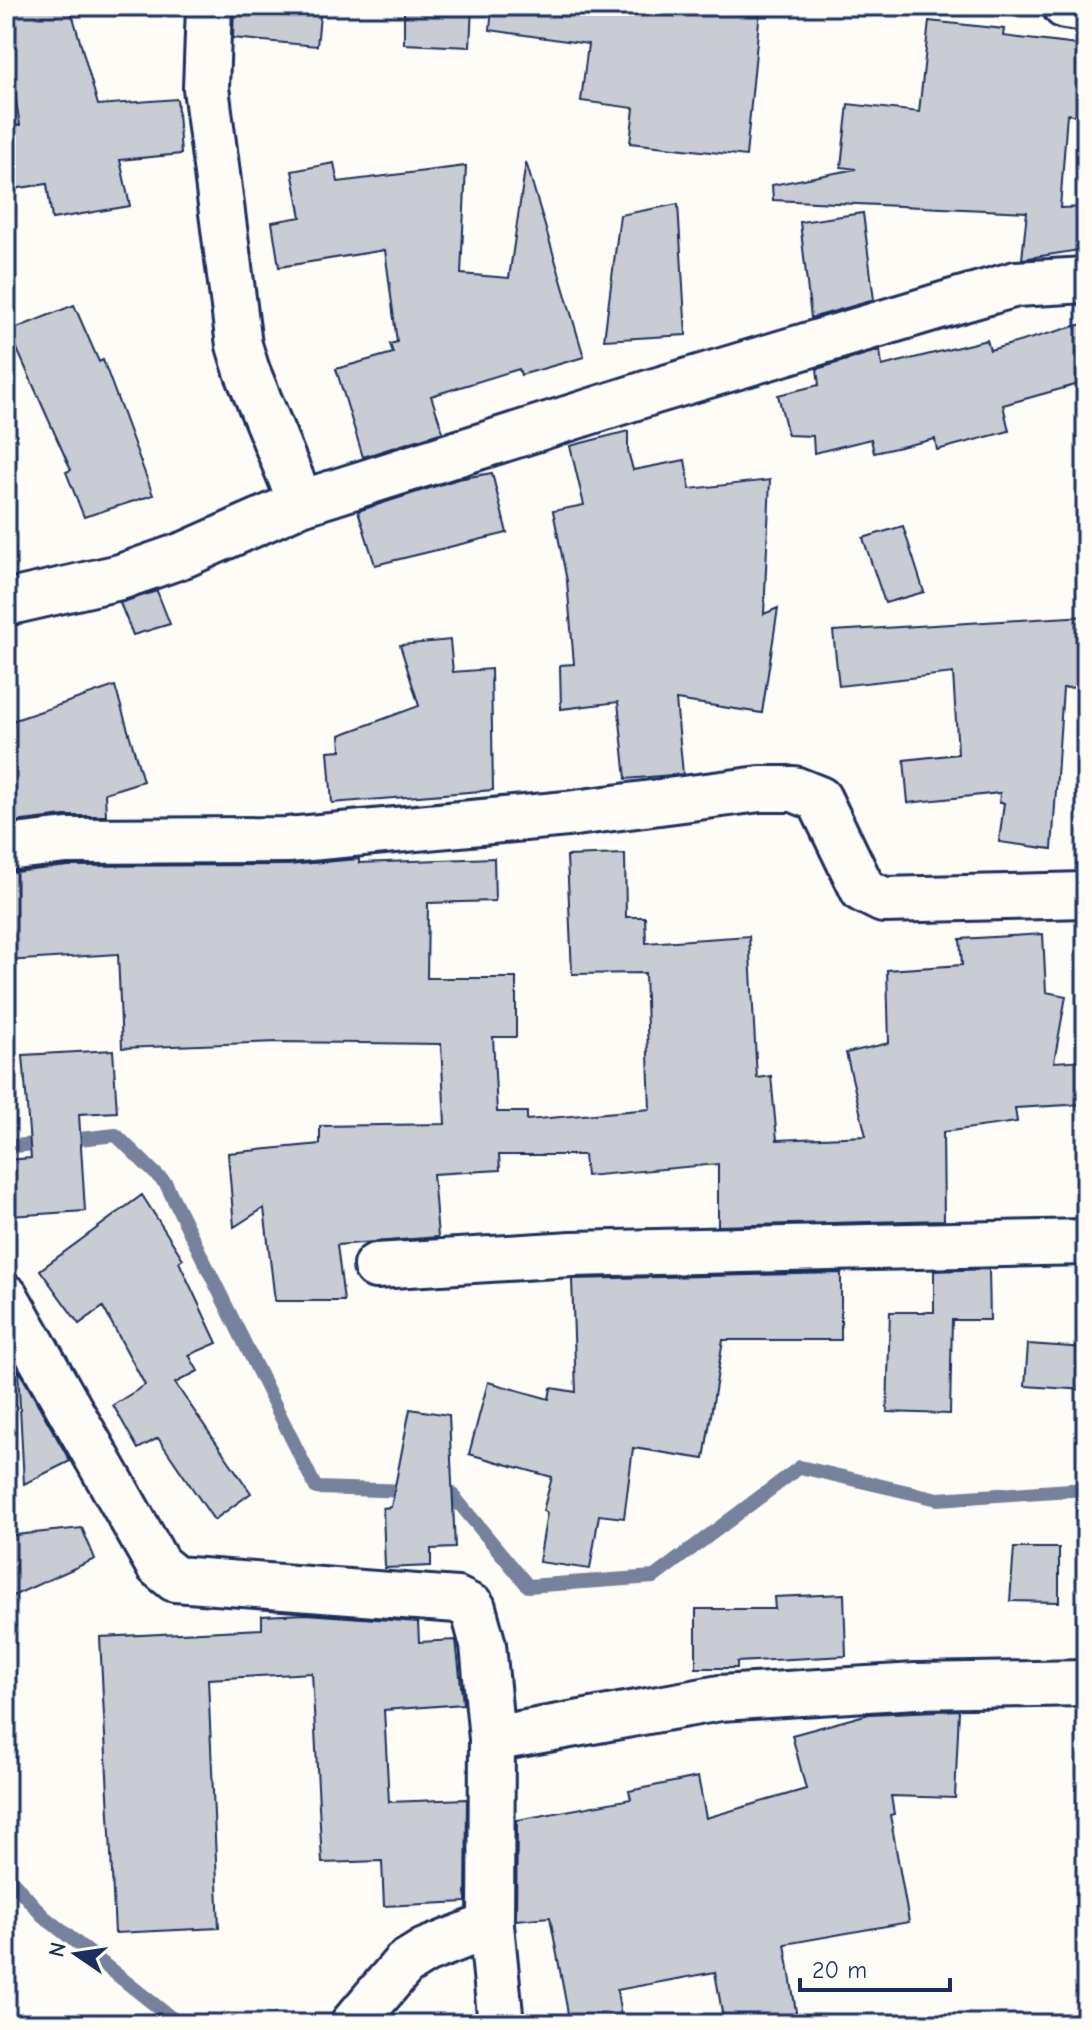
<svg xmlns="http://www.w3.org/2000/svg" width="1092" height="2030" font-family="'Comic Neue',sans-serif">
  <rect width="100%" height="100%" fill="#fdfcf7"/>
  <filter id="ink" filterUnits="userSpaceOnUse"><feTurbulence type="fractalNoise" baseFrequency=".0125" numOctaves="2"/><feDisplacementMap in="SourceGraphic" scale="16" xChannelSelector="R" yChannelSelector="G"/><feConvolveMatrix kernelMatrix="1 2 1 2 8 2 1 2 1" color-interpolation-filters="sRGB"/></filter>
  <g filter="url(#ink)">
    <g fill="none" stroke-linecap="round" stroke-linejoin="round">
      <path stroke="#76819c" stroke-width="14" d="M 6,1147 L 116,1135 L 166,1184 L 316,1488 L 411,1491
        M 436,1491 L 450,1492 L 528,1586 L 654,1577 L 800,1467 L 938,1499 L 1086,1489
        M 6,1874 L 43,1916 L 179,2024"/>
    </g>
    <path fill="#c9ccd3" stroke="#1b2f5e" stroke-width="2" d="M 6,6 L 70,6 L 98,105 L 177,99 L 181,154 L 120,160 L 130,206 L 52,219 L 47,184 L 6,190 L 6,127 L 20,125 L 6,43 Z
      M 234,6 L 321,6 L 317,46 L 233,38 Z
      M 404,6 L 472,6 L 470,47 L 404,44 Z
      M 492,6 L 734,6 L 760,10 L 746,156 L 630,143 L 634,108 L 581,101 L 588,44 L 490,30 Z
      M 929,21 L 1004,29 L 1003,36 L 1086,46 L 1086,117 L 1067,114 L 1060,208 L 1086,207 L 1086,249 L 1022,259 L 1027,212 L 773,200 L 772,185 L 856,169 L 841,167 L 848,104 L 919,112 Z
      M 526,162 L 584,357 L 521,375 L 519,369 L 431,396 L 443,432 L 363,457 L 336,369 L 393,353 L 390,344 L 397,342 L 385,250 L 279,267 L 272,222 L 301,217 L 292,171 L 334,163 L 338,182 L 466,166 L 461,274 L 509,278 Z
      M 678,204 L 686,335 L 604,340 L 620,215 Z
      M 863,213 L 874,300 L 811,318 L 800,222 Z
      M 74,305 L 99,362 L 103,360 L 153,495 L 84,517 L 66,472 L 71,470 L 9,331 Z
      M 1086,323 L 1086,382 L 1003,405 L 1009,431 L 937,450 L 935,439 L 874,453 L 871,439 L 814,453 L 813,436 L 788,435 L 778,395 L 819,385 L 817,369 L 880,350 L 882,366 L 987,340 L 990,350 Z
      M 628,431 L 628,451 L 633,470 L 685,460 L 690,489 L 770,480 L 764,614 L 778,608 L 762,713 L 676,700 L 683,774 L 626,779 L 618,702 L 561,709 L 560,665 L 574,664 L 567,581 L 553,511 L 584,505 L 570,446 Z
      M 492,473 L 507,533 L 375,565 L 358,511 L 458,479 Z
      M 903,526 L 924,592 L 885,603 L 863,538 Z
      M 157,591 L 170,624 L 133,635 L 120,603 Z
      M 1086,616 L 1086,687 L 1063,688 L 1052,849 L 999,842 L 1004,803 L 999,803 L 1000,793 L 908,803 L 904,760 L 958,754 L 953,673 L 839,686 L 833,631 Z
      M 450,640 L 453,672 L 491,669 L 493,790 L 332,803 L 328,751 L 341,750 L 340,735 L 419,706 L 400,645 Z
      M 115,686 L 143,781 L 105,793 L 106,816 L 64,816 L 6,823 L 6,723 Z
      M 625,854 L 626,917 L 645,917 L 646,943 L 749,936 L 757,1078 L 771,1076 L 777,1140 L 866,1136 L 846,1053 L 889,1043 L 887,970 L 962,965 L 960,939 L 1043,934 L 1046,992 L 1066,996 L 1054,1062 L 1086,1060 L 1086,1104 L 1015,1108 L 1017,1122 L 943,1132 L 944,1220 L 718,1226 L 718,1164 L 586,1176 L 584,1155 L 499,1155 L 500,1170 L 433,1174 L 438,1237 L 337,1245 L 344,1301 L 275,1301 L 264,1208 L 234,1227 L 228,1153 L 320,1144 L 320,1126 L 445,1124 L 441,1044 L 278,1042 L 122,1048 L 118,954 L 6,961 L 6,873 L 68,866 L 288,865 L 359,859 L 359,863 L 494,858 L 495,901 L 428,903 L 427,978 L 516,978 L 516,1037 L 493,1037 L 497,1112 L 527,1112 L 527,1120 L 650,1109 L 645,973 L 572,974 L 567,856 Z
      M 113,1050 L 117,1112 L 79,1114 L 85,1211 L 10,1216 L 7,1160 L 31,1158 L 23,1055 Z
      M 142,1195 L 183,1259 L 179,1262 L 217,1343 L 189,1355 L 198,1371 L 175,1383 L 251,1493 L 214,1520 L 158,1438 L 138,1449 L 113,1405 L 145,1385 L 103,1307 L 79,1324 L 40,1270 Z
      M 989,1269 L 990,1320 L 952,1320 L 950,1414 L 887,1412 L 890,1312 L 934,1312 L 934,1271 Z
      M 841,1273 L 841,1340 L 723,1340 L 704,1459 L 633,1448 L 624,1518 L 599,1515 L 590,1569 L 539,1562 L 547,1513 L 543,1511 L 552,1477 L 469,1454 L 488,1382 L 549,1399 L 551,1388 L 576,1392 L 572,1279 Z
      M 1028,1344 L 1086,1348 L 1086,1390 L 1025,1386 Z
      M 18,1369 L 70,1461 L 24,1484 Z
      M 410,1409 L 449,1415 L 455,1548 L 431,1549 L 431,1566 L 385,1568 L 383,1508 L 391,1507 Z
      M 82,1528 L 95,1559 L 6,1599 L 6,1536 Z
      M 1014,1548 L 1059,1548 L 1059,1602 L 1010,1601 Z
      M 844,1594 L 846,1656 L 737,1662 L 737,1668 L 696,1668 L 696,1609 L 775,1609 L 774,1597 Z
      M 305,1614 L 418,1622 L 419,1642 L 456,1640 L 463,1704 L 384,1710 L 389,1802 L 467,1799 L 466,1902 L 384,1906 L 382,1861 L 322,1863 L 312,1673 L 208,1679 L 219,1928 L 115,1933 L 100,1637 L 262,1629 L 262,1616 Z
      M 959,1710 L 955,1798 L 891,1796 L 894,1814 L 890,1815 L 909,1922 L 785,1944 L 798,2024 L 724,2024 L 715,1972 L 617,1990 L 622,2024 L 570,2024 L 550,1917 L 516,1920 L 517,1820 L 631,1799 L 629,1791 L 698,1777 L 706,1818 L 806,1789 L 792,1735 L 869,1714 Z"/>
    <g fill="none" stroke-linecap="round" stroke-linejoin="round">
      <g stroke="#1b2f5e" stroke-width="50">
        <path id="minor" d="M 209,6 L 206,88 L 239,345 L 247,371 L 301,503
          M 1065,6 L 1086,9
          M 6,603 L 120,577 L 186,554 L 301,503 L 655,391 L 953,302 L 1016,284 L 1086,280
          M 6,848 L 67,841 L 288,840 L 567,814 L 760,789 L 794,789 L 819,799 L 863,890 L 883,900 L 1086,895
          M 376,1266 L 572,1254 L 1086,1242
          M 6,1297 L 158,1565 L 175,1579 L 457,1600 L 473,1608 L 483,1645 L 492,1739 L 491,1925 L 425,1951 L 404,1964 L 353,2024
          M 492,1739 L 720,1698 L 916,1686 L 1086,1683
          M 491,1925 L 501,2024"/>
      </g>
      <use href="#minor" stroke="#fdfcf7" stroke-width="44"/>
    </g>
  </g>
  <rect width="1092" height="2030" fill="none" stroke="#fdfcf7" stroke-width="32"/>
  <rect x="16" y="16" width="1060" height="1998" fill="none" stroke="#1b2f5e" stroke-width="3" filter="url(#ink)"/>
  <g transform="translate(76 1954) rotate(283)" stroke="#fdfcf7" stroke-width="6" paint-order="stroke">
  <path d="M0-6L14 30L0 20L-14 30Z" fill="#1b2f5e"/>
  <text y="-12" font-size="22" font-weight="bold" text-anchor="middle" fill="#1b2f5e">N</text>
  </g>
  <path d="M800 1978v12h150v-12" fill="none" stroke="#1b2f5e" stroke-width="4"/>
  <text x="812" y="1978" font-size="24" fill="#1b2f5e" stroke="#fdfcf7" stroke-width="6" paint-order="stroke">20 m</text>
</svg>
